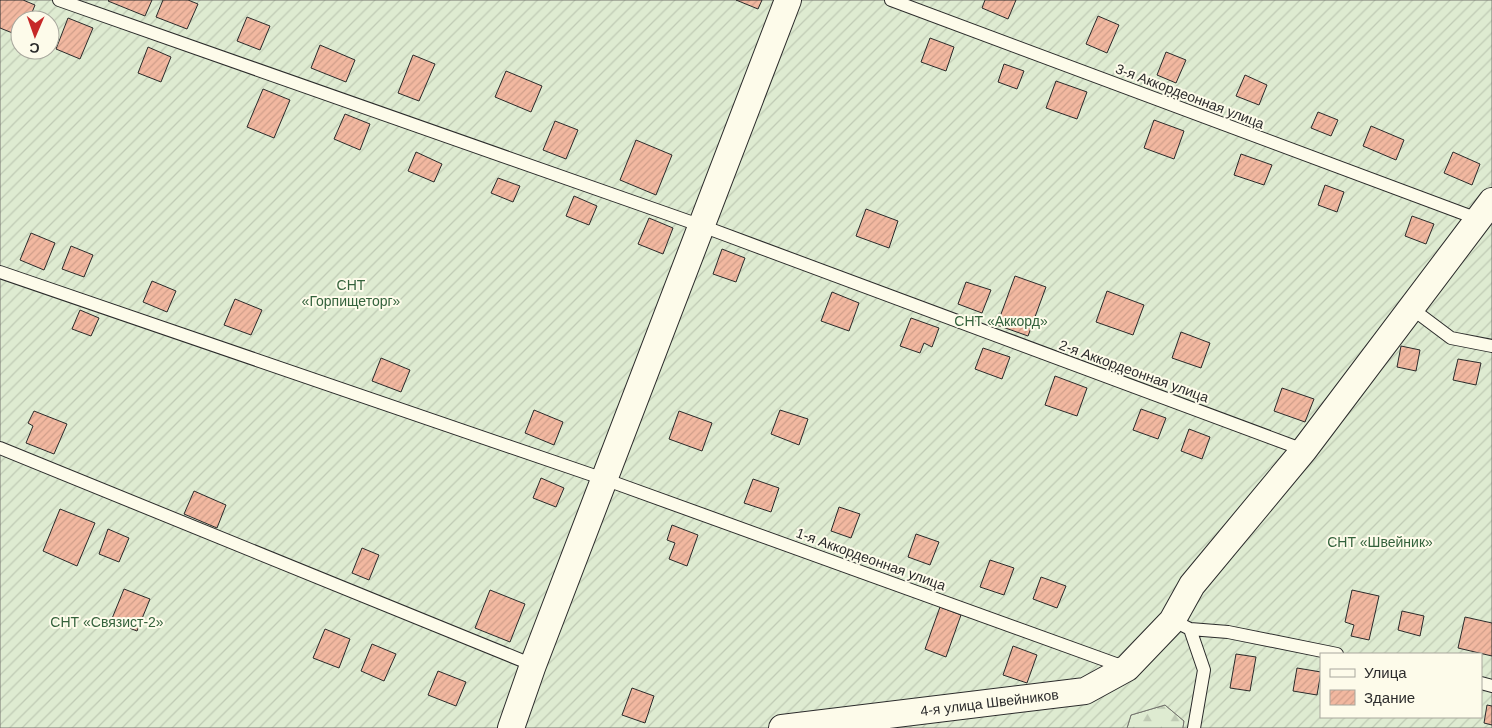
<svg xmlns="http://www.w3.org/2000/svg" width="1492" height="728" font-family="Arial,sans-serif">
  <defs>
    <pattern id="forest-firs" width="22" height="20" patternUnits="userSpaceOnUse" patternTransform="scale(1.25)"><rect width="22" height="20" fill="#deebd1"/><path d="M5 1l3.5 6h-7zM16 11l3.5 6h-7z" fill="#bfcab4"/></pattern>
    <pattern id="garden-furrows" width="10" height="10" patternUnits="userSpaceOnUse" patternTransform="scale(1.25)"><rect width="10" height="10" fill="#deebd1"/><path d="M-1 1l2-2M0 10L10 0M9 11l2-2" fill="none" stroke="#bfcab4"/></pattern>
    <pattern id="building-hatch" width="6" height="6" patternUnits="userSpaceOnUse" patternTransform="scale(1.25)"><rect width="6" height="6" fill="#f2b8a0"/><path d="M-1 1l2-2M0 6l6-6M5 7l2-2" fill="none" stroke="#d09e8a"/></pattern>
  </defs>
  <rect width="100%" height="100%" fill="#fdfbea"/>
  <path fill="url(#forest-firs)" stroke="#74746e" d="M 1165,705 L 1184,721 L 1183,728 L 1127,728 L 1131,715 Z"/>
  <path fill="url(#garden-furrows)" stroke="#74746e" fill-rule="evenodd" d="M 0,0 L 1492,0 L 1492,728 L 1183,728 L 1184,721 L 1165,705 L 1131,715 L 1127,728 L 0,728 ZM 20,20 L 50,20 L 50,50 L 20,50 ZM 1321,654 L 1481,654 L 1481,717 L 1321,717 Z"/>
  <path fill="url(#building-hatch)" stroke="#2b2b2b" d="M 0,0 L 23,0 L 35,5 L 29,20 L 20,20 L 20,36 L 0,28 Z
    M 109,0 L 152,0 L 145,16 L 108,1 Z
    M 163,0 L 188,0 L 198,4 L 187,29 L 156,17 Z
    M 736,0 L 762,0 L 758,9 Z
    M 985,0 L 1016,0 L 1008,19 L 982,8 Z
    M 1098,16 L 1119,25 L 1107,53 L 1086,44 Z
    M 247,17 L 270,26 L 260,50 L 237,41 Z
    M 68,18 L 93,28 L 80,59 L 56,49 Z
    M 930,38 L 954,47 L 946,71 L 921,62 Z
    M 320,45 L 355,60 L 346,82 L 311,68 Z
    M 148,47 L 171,57 L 161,82 L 138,73 Z
    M 1166,52 L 1186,60 L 1176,83 L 1157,75 Z
    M 413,55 L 435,64 L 419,101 L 398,93 Z
    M 1004,64 L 1024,71 L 1017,89 L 998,82 Z
    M 506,71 L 542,86 L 531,112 L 495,97 Z
    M 1245,75 L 1267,85 L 1259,105 L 1236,96 Z
    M 1056,81 L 1087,92 L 1077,119 L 1046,108 Z
    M 263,89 L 290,100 L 274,138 L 247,127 Z
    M 1318,112 L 1338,120 L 1331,136 L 1311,128 Z
    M 345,114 L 370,124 L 360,150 L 334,139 Z
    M 1154,120 L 1184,131 L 1174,159 L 1144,148 Z
    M 555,121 L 578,130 L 566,159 L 543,150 Z
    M 1371,126 L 1404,140 L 1396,160 L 1363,146 Z
    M 636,140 L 672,155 L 656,195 L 620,180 Z
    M 416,152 L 442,164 L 434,182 L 408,171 Z
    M 1453,152 L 1480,164 L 1472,185 L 1444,173 Z
    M 1241,154 L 1272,165 L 1264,185 L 1234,175 Z
    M 498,178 L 520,186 L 513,202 L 491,193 Z
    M 1325,185 L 1344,192 L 1337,212 L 1318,205 Z
    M 574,196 L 597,206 L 589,225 L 566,216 Z
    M 866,209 L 898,221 L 889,248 L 856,236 Z
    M 1412,216 L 1434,224 L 1426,244 L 1405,236 Z
    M 649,218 L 673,228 L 663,254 L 638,244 Z
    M 31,233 L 55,243 L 44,270 L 20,260 Z
    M 71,246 L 93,255 L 84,277 L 62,269 Z
    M 722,249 L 745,258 L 736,282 L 713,274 Z
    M 1015,276 L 1046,287 L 1028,336 L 997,325 Z
    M 152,281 L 176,291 L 167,312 L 143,302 Z
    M 966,282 L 991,290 L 982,313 L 958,304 Z
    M 1107,291 L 1144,305 L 1133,335 L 1096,322 Z
    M 832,292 L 859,303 L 849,331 L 821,321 Z
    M 235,299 L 262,310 L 251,335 L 224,325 Z
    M 80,310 L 99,318 L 91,336 L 72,329 Z
    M 911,318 L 939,328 L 932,347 L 924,343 L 920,353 L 900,346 Z
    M 1181,332 L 1210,343 L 1201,368 L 1172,358 Z
    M 1401,346 L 1420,350 L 1416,371 L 1397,367 Z
    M 983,348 L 1010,357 L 1002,379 L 975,369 Z
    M 381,358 L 410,370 L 401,392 L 372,381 Z
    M 1458,359 L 1481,363 L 1476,385 L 1453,380 Z
    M 1055,376 L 1087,388 L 1077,416 L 1045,405 Z
    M 1282,388 L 1314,399 L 1305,422 L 1274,411 Z
    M 1141,409 L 1166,418 L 1158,439 L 1133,430 Z
    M 534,410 L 563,422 L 554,445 L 525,433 Z
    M 780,410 L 808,419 L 799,445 L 771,434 Z
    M 34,411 L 67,424 L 54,454 L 26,443 L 33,426 L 28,423 Z
    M 679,411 L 712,423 L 702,451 L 669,439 Z
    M 1189,429 L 1210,437 L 1202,459 L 1181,451 Z
    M 541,478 L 564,488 L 556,507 L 533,498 Z
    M 753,479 L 779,488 L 771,512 L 744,503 Z
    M 194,491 L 226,505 L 217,528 L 184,514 Z
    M 839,507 L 860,514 L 851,538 L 831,531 Z
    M 60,509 L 95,523 L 77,566 L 43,551 Z
    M 672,525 L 698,535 L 687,566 L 669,559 L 675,543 L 667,540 Z
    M 108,529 L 129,538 L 119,562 L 99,554 Z
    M 916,534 L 939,542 L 930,565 L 908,557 Z
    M 362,548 L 379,555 L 369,580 L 352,573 Z
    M 990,560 L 1014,568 L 1004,595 L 980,587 Z
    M 1041,577 L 1066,586 L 1057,608 L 1033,599 Z
    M 124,589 L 150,599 L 137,631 L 111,621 Z
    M 490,590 L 525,604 L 510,642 L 475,628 Z
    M 1352,590 L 1379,596 L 1369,640 L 1351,636 L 1354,625 L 1345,622 Z
    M 940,607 L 961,615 L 946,657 L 925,649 Z
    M 1402,611 L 1424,616 L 1420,636 L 1398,630 Z
    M 1465,617 L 1492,623 L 1492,656 L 1458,648 Z
    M 325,629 L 350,639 L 339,668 L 313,658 Z
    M 372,644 L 396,654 L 384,681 L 361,671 Z
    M 1013,646 L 1037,655 L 1027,683 L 1003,675 Z
    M 1236,654 L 1256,657 L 1250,691 L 1230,688 Z
    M 1297,668 L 1321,672 L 1317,695 L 1293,691 Z
    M 438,671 L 466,682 L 456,706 L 428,695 Z
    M 632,688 L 654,696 L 645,723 L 622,715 Z
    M 1487,705 L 1492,706 L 1492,725 L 1484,723 Z"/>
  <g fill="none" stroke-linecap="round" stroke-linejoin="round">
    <g stroke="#2b2b2b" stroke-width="14">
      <path id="service" d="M 59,0 L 702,226 L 1304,450
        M 891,0 L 1478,219
        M 0,272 L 604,479 L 1127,668
        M 1411,308 L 1451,338 L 1492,346
        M 0,448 L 533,665
        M 1184,626 L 1190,629 L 1204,670 L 1194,728
        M 1190,629 L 1228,632 L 1337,654
        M 1481,683 L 1492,686"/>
    </g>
    <g stroke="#2b2b2b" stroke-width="28">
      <g id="minor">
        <path d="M 511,728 L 533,665 L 788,0"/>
        <path id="s1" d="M 782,728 L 1085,691 L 1127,668 L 1172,621 L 1192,585 L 1304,450 L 1492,201"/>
      </g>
    </g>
    <use href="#service" stroke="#fdfbea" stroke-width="12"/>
    <use href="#minor" stroke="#fdfbea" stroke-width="26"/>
  </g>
  <g text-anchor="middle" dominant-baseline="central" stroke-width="4" stroke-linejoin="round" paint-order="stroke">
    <g font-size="14" fill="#2b2b2b" stroke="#fdfbea">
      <text transform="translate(1190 96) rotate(21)">3-я Аккордеонная улица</text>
      <text transform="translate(1134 371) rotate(20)">2-я Аккордеонная улица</text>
      <text transform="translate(871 559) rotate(20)">1-я Аккордеонная улица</text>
      <text stroke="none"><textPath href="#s1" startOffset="209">4-я улица Швейников</textPath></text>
    </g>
    <g font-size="14" fill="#34623c" stroke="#fdfbea">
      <text x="351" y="285">СНТ<tspan x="351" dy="16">«Горпищеторг»</tspan></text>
      <text x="1001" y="321">СНТ «Аккорд»</text>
      <text x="1380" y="542">СНТ «Швейник»</text>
      <text x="107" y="622">СНТ «Связист-2»</text>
    </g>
  </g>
  <rect x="1320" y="653" width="162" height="65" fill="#fdfbea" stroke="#a9a89e"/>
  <rect x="1330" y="669" width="25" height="8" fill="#fdfbea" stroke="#a9a89e"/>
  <text x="1364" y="678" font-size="15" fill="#2b2b2b">Улица</text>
  <rect x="1330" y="690" width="25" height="15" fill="url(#building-hatch)" stroke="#a9a89e"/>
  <text x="1364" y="703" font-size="15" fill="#2b2b2b">Здание</text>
  <g transform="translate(35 35) rotate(182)"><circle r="24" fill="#fdfbea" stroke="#a9a89e"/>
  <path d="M0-4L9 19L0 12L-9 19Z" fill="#c62828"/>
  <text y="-8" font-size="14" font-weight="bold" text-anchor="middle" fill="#2b2b2b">С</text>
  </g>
</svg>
